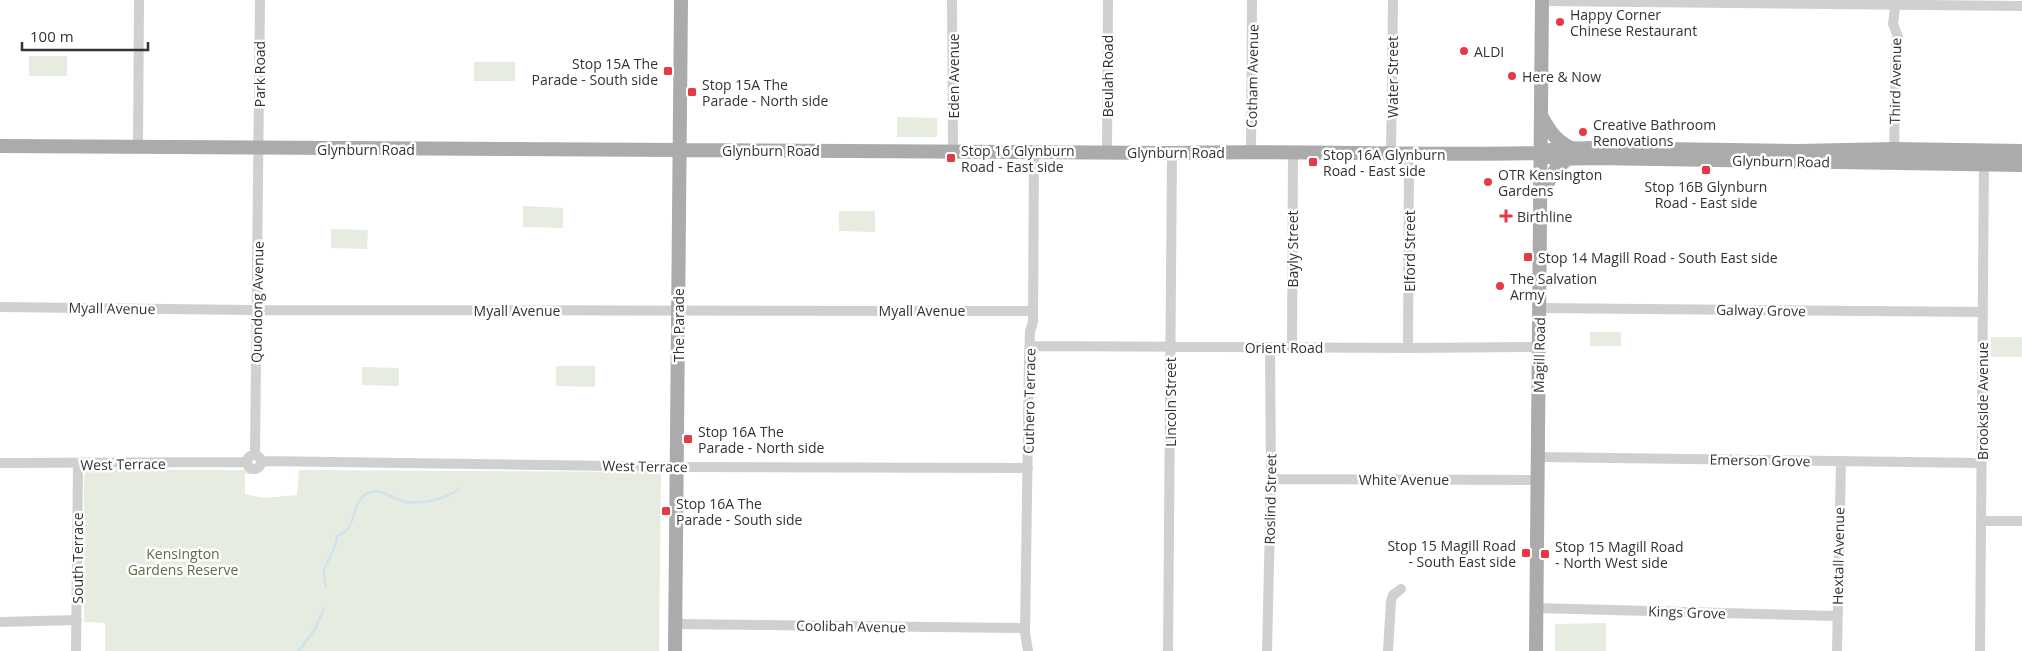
<svg xmlns="http://www.w3.org/2000/svg" width="2022" height="651" font-family="'Open Sans',sans-serif">
  <rect width="100%" height="100%" fill="#fff"/>
  <path fill="#e6ecdf" d="M 29,56 L 67,56 L 67,76 L 29,76 Z
    M 474,62 L 515,62 L 515,81 L 474,81 Z
    M 897,117 L 937,118 L 937,137 L 897,137 Z
    M 523,206 L 563,208 L 563,228 L 523,227 Z
    M 839,211 L 875,211 L 875,232 L 839,231 Z
    M 331,229 L 368,230 L 367,249 L 331,248 Z
    M 1590,332 L 1621,332 L 1621,346 L 1590,346 Z
    M 1991,337 L 2022,337 L 2022,357 L 1991,357 Z
    M 556,366 L 595,366 L 595,387 L 556,386 Z
    M 362,367 L 399,368 L 399,386 L 362,385 Z
    M 91,469 L 245,470 L 258,474 L 245,474 L 245,494 L 263,498 L 297,495 L 299,470 L 661,472 L 659,651 L 105,651 L 105,623 L 84,622 L 84,476 L 87,470 Z
    M 1606,623 L 1606,651 L 1555,651 L 1555,624 Z"/>
  <g fill="none" stroke-linecap="round" stroke-linejoin="round">
    <path stroke="#cfe2ee" stroke-width="2.5" d="M 326,587 C 318,564 335,558 337,536 C 340,534 345,532 347,530 C 356,519 354,496 371,492 C 380,489 389,496 397,499 C 415,507 444,500 459,489
      M 299,651 L 315,629 L 324,608"/>
    <path stroke="#d0d0d0" stroke-width="10" d="M 952,0 L 953,151
      M 1542,1 L 2022,6
      M 138,148 L 139,0
      M 1251,151 L 1252,0
      M 1107,152 L 1108,0
      M 1391,154 L 1393,0
      M 1894,155 L 1896,42 L 1898,37 L 1893,24 L 1896,0
      M 0,307 L 249,310 L 1033,311
      M 1539,308 L 1983,312
      M 1030,346 L 1408,348 L 1539,347
      M 1292,347 L 1293,152
      M 1408,348 L 1409,154
      M 255,454 L 260,0
      M247 462a7 7 0 1 1 14 0a7 7 0 1 1-14 0Z
      M 1538,457 L 1981,463
      M 261,461 L 688,467 L 1028,468
      M 0,463 L 246,462
      M 1271,479 L 1538,480
      M 1981,521 L 2022,521
      M 1537,608 L 1837,616
      M 0,622 L 77,620
      M 676,624 L 1025,628
      M 76,651 L 78,464
      M 1028,651 L 1025,633 L 1029,361 L 1030,332 L 1033,322 L 1034,151
      M 1168,651 L 1172,153
      M 1267,651 L 1271,479 L 1270,347
      M 1388,651 L 1391,601 L 1393,595 L 1401,589
      M 1837,651 L 1841,461
      M 1980,651 L 1984,160"/>
    <path stroke="#ababab" stroke-width="14" d="M 1542,117 C 1550,132 1557,142 1573,149
      M 0,146 L 1172,153 C 1295,150 1418,156 1541,153 L 1554,149 L 1595,148 L 1798,151 L 1894,149 L 2022,151
      M 1541,153 L 1554,159 L 1595,158 L 2022,165
      M 1541,194 L 1556,169 L 1567,159
      M 675,651 L 681,0
      M 1536,651 L 1542,0"/>
  </g>
  <g fill="#e63946" stroke="#fff" stroke-width="2">
    <circle cx="1560" cy="22" r="5"/>
    <circle cx="1464" cy="51" r="5"/>
    <rect x="663" y="66" width="10" height="10" rx="2.5"/>
    <circle cx="1512" cy="76" r="5"/>
    <rect x="687" y="87" width="10" height="10" rx="2.5"/>
    <circle cx="1583" cy="132" r="5"/>
    <rect x="946" y="153" width="10" height="10" rx="2.5"/>
    <rect x="1308" y="157" width="10" height="10" rx="2.5"/>
    <rect x="1701" y="165" width="10" height="10" rx="2.5"/>
    <circle cx="1488" cy="182" r="5"/>
    <path d="M1503.5 208.5h5v5h5v5h-5v5h-5v-5h-5v-5h5z"/>
    <rect x="1523" y="252" width="10" height="10" rx="2.5"/>
    <circle cx="1500" cy="286" r="5"/>
    <rect x="683" y="434" width="10" height="10" rx="2.5"/>
    <rect x="661" y="506" width="10" height="10" rx="2.5"/>
    <rect x="1521" y="548" width="10" height="10" rx="2.5"/>
    <rect x="1540" y="549" width="10" height="10" rx="2.5"/>
  </g>
  <g text-anchor="middle" dominant-baseline="central" stroke-width="5" stroke-linejoin="round" paint-order="stroke">
    <g font-size="14" fill="#333" stroke="#fff" text-anchor="start">
      <text x="1570" y="14">Happy Corner<tspan x="1570" dy="16">Chinese Restaurant</tspan></text>
      <text x="1474" y="51">ALDI</text>
      <text x="658" y="63" text-anchor="end">Stop 15A The<tspan x="658" dy="16">Parade - South side</tspan></text>
      <text x="1522" y="76">Here &amp; Now</text>
      <text x="702" y="84">Stop 15A The<tspan x="702" dy="16">Parade - North side</tspan></text>
      <text x="1593" y="124">Creative Bathroom<tspan x="1593" dy="16">Renovations</tspan></text>
      <text x="961" y="150">Stop 16 Glynburn<tspan x="961" dy="16">Road - East side</tspan></text>
      <text x="1323" y="154">Stop 16A Glynburn<tspan x="1323" dy="16">Road - East side</tspan></text>
      <text x="1498" y="174">OTR Kensington<tspan x="1498" dy="16">Gardens</tspan></text>
      <text x="1706" y="186" text-anchor="middle">Stop 16B Glynburn<tspan x="1706" dy="16">Road - East side</tspan></text>
      <text x="1517" y="216">Birthline</text>
      <text x="1538" y="257">Stop 14 Magill Road - South East side</text>
      <text x="1510" y="278">The Salvation<tspan x="1510" dy="16">Army</tspan></text>
      <text x="698" y="431">Stop 16A The<tspan x="698" dy="16">Parade - North side</tspan></text>
      <text x="676" y="503">Stop 16A The<tspan x="676" dy="16">Parade - South side</tspan></text>
      <text x="1516" y="545" text-anchor="end">Stop 15 Magill Road<tspan x="1516" dy="16">- South East side</tspan></text>
      <text x="1555" y="546">Stop 15 Magill Road<tspan x="1555" dy="16">- North West side</tspan></text>
    </g>
    <g font-size="14" fill="#333" stroke="#fff">
      <text transform="translate(259 74) rotate(-90)">Park Road</text>
      <text transform="translate(953 76) rotate(-90)">Eden Avenue</text>
      <text transform="translate(1107 76) rotate(-90)">Beulah Road</text>
      <text transform="translate(1252 76) rotate(-89)">Cotham Avenue</text>
      <text transform="translate(1392 77) rotate(-90)">Water Street</text>
      <text transform="translate(1895 81) rotate(-89)">Third Avenue</text>
      <text x="366" y="149">Glynburn Road</text>
      <text x="771" y="150">Glynburn Road</text>
      <text x="1176" y="152">Glynburn Road</text>
      <text transform="translate(1781 161) rotate(1)">Glynburn Road</text>
      <text transform="translate(1292 249) rotate(-90)">Bayly Street</text>
      <text transform="translate(1409 251) rotate(-90)">Elford Street</text>
      <text transform="translate(257 302) rotate(-89)">Quondong Avenue</text>
      <text transform="translate(112 308) rotate(1)">Myall Avenue</text>
      <text x="517" y="310">Myall Avenue</text>
      <text x="922" y="310">Myall Avenue</text>
      <text transform="translate(1761 310) rotate(1)">Galway Grove</text>
      <text transform="translate(678 325) rotate(-90)">The Parade</text>
      <text x="1284" y="347">Orient Road</text>
      <text transform="translate(1539 355) rotate(-89)">Magill Road</text>
      <text transform="translate(1029 401) rotate(-89)">Cuthero Terrace</text>
      <text transform="translate(1982 401) rotate(-90)">Brookside Avenue</text>
      <text transform="translate(1170 402) rotate(-90)">Lincoln Street</text>
      <text transform="translate(1760 460) rotate(1)">Emerson Grove</text>
      <text transform="translate(123 464) rotate(-1)">West Terrace</text>
      <text transform="translate(645 466) rotate(1)">West Terrace</text>
      <text x="1404" y="479">White Avenue</text>
      <text transform="translate(1270 499) rotate(-89)">Roslind Street</text>
      <text transform="translate(1838 556) rotate(-89)">Hextall Avenue</text>
      <text transform="translate(77 558) rotate(-90)">South Terrace</text>
      <text transform="translate(1687 612) rotate(2)">Kings Grove</text>
      <text transform="translate(851 626) rotate(1)">Coolibah Avenue</text>
    </g>
    <g font-size="14" fill="#56703f" stroke="#fff">
      <text x="183" y="553">Kensington<tspan x="183" dy="16">Gardens Reserve</tspan></text>
    </g>
  </g>
  <path d="M22 42v8h126v-8" fill="none" stroke="#333333" stroke-width="2.5"/>
  <text x="30" y="42" font-size="15" fill="#333333" stroke="#ffffff" stroke-width="4" paint-order="stroke">100 m</text>
</svg>
